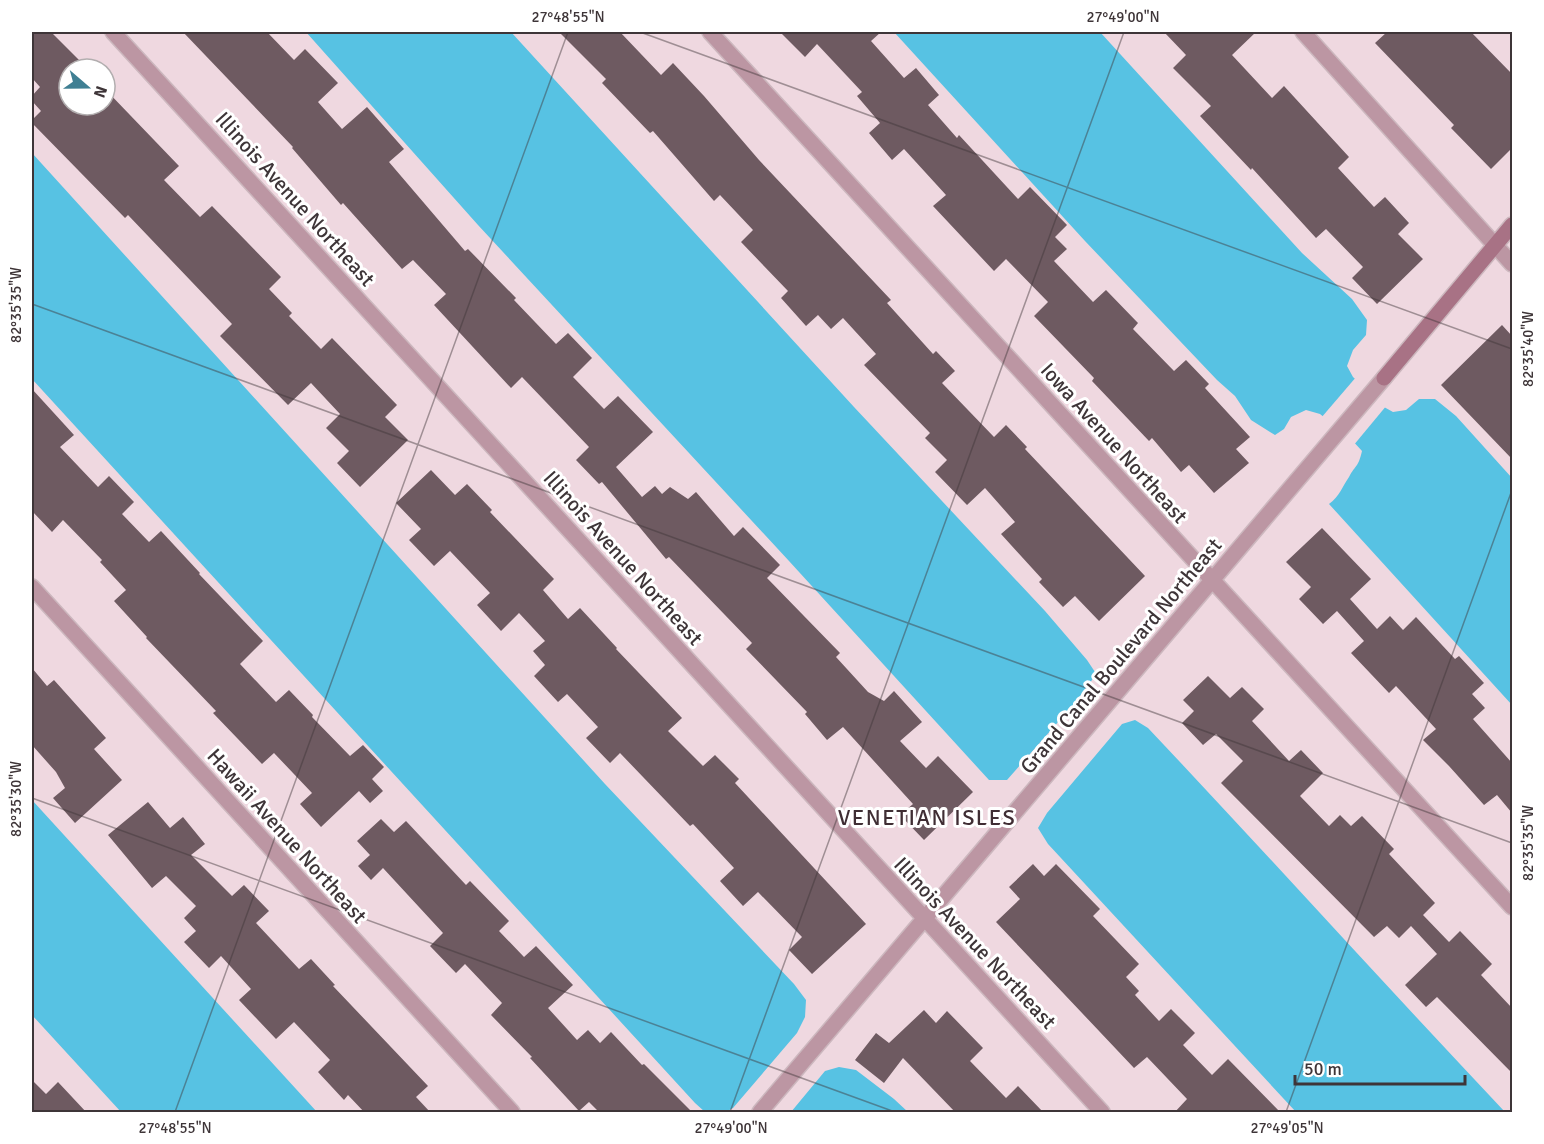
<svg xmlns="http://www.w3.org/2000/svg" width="1544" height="1144" font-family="Signika,sans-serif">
  <rect width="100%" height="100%" fill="#efd8e0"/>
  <path fill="#57c2e3" d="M 306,32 L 511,32 L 854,407 L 1045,611 L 1087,660 L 1095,672 L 1092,680 L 1074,704 L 1007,780 L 989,780 L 789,561 L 478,225 Z
    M 894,32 L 1100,32 L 1302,253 L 1352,299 L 1367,320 L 1366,335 L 1353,350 L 1347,366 L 1353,377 L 1384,407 L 1393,412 L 1406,410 L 1419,399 L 1435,399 L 1456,416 L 1512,478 L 1512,705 L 1329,504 C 1340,496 1342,487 1349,477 C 1356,464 1358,468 1362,451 L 1351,439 L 1320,414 L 1306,410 L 1291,417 L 1284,429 L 1275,435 L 1251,420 L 1235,396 L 1217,380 L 1085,241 Z
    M 32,153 L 605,784 L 794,984 L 806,1000 L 805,1017 L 797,1033 L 733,1108 L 726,1112 L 705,1112 L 695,1103 L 32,379 Z
    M 1135,720 L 1148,728 C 1268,855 1385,985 1505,1112 L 1296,1112 L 1048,844 L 1038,828 L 1047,813 L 1122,724 Z
    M 32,800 L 317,1112 L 121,1112 L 32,1015 Z
    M 839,1067 L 856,1070 L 894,1099 L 908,1112 L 791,1112 L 825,1071 Z"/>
  <path fill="#efd8e0" d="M 1357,376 L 1387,405 L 1353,446 L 1321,418 Z"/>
  <path fill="#6e5a61" d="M 32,32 L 51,32 L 88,69 L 69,69 L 69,105 L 105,105 L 105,89 L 179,166 L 164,180 L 200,217 L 212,206 L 281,277 L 269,289 L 292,313 L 289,316 L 321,349 L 332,338 L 397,405 L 385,417 L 408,440 L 360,487 L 337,463 L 349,451 L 326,428 L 340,414 L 311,383 L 288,405 L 220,336 L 232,324 L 128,215 L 125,218 L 32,123 L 32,120 L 41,111 L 32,101 L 32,96 L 40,87 L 32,78 Z
    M 183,32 L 267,32 L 294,60 L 305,49 L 338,83 L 318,102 L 342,129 L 367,107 L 404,149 L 389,162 L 465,251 L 468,249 L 516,298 L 514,300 L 556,344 L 568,333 L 592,358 L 573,377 L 604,409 L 618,396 L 653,432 L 616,467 L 642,497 L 655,486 L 662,494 L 670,487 L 688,499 L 696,492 L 734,536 L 743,527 L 780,565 L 767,578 L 840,653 L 836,657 L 868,692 L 884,701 L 894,691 L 922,722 L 900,741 L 926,768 L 938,756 L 973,792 L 924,840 L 900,815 L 913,804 L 843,727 L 827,740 L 805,714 L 807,712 L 746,649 L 752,643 L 669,557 L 666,559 L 602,482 L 599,484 L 576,460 L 589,447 L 522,377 L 511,388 L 434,305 L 446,294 L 413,260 L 402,269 L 343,203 L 341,205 L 292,148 L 293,147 Z
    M 559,32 L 620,32 L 661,75 L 673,63 L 704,96 L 759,160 L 891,300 L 887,303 L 933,354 L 936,351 L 955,371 L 942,383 L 994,437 L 1006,425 L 1027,447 L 1025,449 L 1145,576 L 1099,621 L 1075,596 L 1063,607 L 1039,582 L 1042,579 L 1001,534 L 1015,522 L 985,488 L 967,505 L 935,472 L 947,460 L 925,438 L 930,433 L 864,365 L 876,354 L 843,318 L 831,329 L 818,315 L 806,326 L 781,298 L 788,291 L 741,242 L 753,230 L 720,195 L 714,201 L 653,131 L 650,133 L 602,83 L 606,79 Z
    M 780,32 L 881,32 L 871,41 L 904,78 L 916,68 L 939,95 L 928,105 L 957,138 L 959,135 L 1018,199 L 1030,187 L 1067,225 L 1055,237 L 1067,249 L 1054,261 L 1093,302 L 1106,290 L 1138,323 L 1133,329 L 1174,371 L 1186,360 L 1209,384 L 1205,388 L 1250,437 L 1236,449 L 1249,463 L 1214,493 L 1189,465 L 1181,472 L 1152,438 L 1149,441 L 1092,381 L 1094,378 L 1034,316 L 1048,302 L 1006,259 L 994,271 L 933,206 L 946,195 L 904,149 L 892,160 L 869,133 L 880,123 L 857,96 L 862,92 L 817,44 L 805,57 Z
    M 1164,32 L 1256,32 L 1232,55 L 1272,98 L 1284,86 L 1349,157 L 1338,168 L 1374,207 L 1385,197 L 1409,223 L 1398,234 L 1423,259 L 1377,304 L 1352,278 L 1363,267 L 1326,229 L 1316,238 L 1252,168 L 1251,170 L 1200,116 L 1211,106 L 1173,68 L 1186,55 Z
    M 1387,32 L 1471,32 L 1512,74 L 1512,148 L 1491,169 L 1451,128 L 1454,125 L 1375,43 Z
    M 1502,325 L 1512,336 L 1512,459 L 1441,385 Z
    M 32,389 L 74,435 L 60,447 L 98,487 L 109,476 L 134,502 L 122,514 L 149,542 L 161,531 L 200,573 L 199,574 L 263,641 L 240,664 L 276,702 L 289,690 L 313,715 L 312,717 L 350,756 L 363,745 L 384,767 L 372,779 L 383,791 L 370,803 L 359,791 L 321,827 L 300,804 L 312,793 L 274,753 L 262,764 L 213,713 L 216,711 L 146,638 L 147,637 L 114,601 L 126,590 L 100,562 L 102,560 L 63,520 L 52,532 L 32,511 Z
    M 431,470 L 455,495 L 467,484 L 492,510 L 490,512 L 554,579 L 543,590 L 568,619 L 580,608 L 617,648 L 616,649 L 682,718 L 668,731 L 703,766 L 715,755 L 739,779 L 735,783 L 866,924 L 812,974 L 789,950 L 802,937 L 758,892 L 743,906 L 720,881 L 734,868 L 693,824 L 690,826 L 620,753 L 610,763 L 586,738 L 598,727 L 567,694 L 558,702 L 534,676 L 545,665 L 533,651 L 545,641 L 519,613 L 501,631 L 477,605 L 490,593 L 450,551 L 434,566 L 409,540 L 421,529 L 396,503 Z
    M 1322,528 L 1371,579 L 1350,599 L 1377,629 L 1390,616 L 1403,630 L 1416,617 L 1455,659 L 1459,656 L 1484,683 L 1472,694 L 1485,708 L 1473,719 L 1512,763 L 1512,813 L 1497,795 L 1484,805 L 1449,766 L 1423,740 L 1436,729 L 1396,686 L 1389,693 L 1351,653 L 1364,641 L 1337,611 L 1323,624 L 1299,599 L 1311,587 L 1286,562 Z
    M 32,668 L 47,686 L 54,680 L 106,738 L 94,749 L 122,780 L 75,823 L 53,798 L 65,788 L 56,772 L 32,745 Z
    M 1208,676 L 1230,698 L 1242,687 L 1264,709 L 1252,721 L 1289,761 L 1301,750 L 1323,773 L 1300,796 L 1329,826 L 1340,815 L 1351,826 L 1362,816 L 1394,849 L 1389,854 L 1435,903 L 1423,915 L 1449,942 L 1460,931 L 1492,964 L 1481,975 L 1512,1008 L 1512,1073 L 1437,997 L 1426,1007 L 1405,985 L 1437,954 L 1411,926 L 1399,938 L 1387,926 L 1374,937 L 1221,783 L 1243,761 L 1216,734 L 1203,745 L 1182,723 L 1194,711 L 1183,700 Z
    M 148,802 L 170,828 L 183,817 L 205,844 L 191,855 L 232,896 L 244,885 L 269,911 L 256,923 L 299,969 L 311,959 L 335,985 L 333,986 L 428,1086 L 416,1097 L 431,1113 L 365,1113 L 348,1095 L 344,1100 L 318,1072 L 330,1060 L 294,1022 L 276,1039 L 239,1000 L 251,989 L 221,956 L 209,968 L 184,942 L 196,931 L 184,918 L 196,906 L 166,876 L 152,888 L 108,835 Z
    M 381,819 L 394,832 L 406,821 L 466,885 L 470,881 L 509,921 L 499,931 L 524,957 L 536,946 L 573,985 L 548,1008 L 577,1040 L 588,1030 L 600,1043 L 611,1032 L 642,1065 L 644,1064 L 693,1113 L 600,1113 L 589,1102 L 579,1111 L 530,1058 L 532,1057 L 491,1015 L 502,1003 L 465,964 L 456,973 L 430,946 L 443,933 L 383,868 L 371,880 L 358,866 L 370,855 L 357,841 Z
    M 1033,864 L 1044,876 L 1056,864 L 1100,909 L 1093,916 L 1139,964 L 1126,977 L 1139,991 L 1135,995 L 1159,1021 L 1171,1009 L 1195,1033 L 1183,1045 L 1212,1075 L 1228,1059 L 1281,1113 L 1174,1113 L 1187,1099 L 1147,1057 L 1134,1068 L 996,922 L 1020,899 L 1009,887 Z
    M 924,1010 L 936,1023 L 947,1011 L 983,1048 L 970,1061 L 1006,1098 L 1018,1086 L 1044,1113 L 956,1113 L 903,1058 L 884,1083 L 855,1060 L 876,1033 L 889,1043 Z
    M 32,1080 L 46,1094 L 58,1082 L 87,1113 L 32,1113 Z"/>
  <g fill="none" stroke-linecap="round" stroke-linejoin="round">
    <g stroke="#ccb7be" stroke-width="18">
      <path id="street" d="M 113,32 L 1102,1112
        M 710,32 L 1512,907
        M 1303,32 L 1512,264
        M 32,587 L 512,1112
        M 760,1112 L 1384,378"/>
    </g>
    <g stroke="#ccb7be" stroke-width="18">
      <path id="secondary" d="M 1384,378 L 1512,225"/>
    </g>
    <use href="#street" stroke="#bc96a3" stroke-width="15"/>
    <use href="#secondary" stroke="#a87285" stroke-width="15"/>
  </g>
  <path fill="none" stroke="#3e3538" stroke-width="1.5" stroke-opacity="0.45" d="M 640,32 L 1512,349M 32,304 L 1512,843M 32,798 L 895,1112M 175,1112 L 568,32M 730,1112 L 1124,32M 1286,1112 L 1512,490"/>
  <g text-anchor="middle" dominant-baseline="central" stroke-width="6" stroke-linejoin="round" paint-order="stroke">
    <g font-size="21" fill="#3e3538" stroke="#fff">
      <text transform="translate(295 199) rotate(48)">Illinois Avenue Northeast</text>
      <text transform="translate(1114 443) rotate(48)">Iowa Avenue Northeast</text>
      <text transform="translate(623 558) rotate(48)">Illinois Avenue Northeast</text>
      <text transform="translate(1121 656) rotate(-50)">Grand Canal Boulevard Northeast</text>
      <text transform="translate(287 836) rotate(48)">Hawaii Avenue Northeast</text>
      <text transform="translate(975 943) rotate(47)">Illinois Avenue Northeast</text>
    </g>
    <g font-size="22" letter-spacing="1.5" fill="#3f2d33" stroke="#fff">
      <text x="927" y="817">VENETIAN ISLES</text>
    </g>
  </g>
  <rect width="1544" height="1144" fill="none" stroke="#ffffff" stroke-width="66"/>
  <g transform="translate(87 87) rotate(110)"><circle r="28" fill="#ffffff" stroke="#b2aeaf" stroke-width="1.5"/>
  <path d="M0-4.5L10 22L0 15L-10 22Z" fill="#3f7f93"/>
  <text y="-9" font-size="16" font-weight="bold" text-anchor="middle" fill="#3e3538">N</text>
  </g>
  <path d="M1295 1075v9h170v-9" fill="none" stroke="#3e3538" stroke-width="3"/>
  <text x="1304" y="1075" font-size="18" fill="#3e3538" stroke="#ffffff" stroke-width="4.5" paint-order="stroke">50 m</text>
  <rect x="33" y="33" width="1478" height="1078" fill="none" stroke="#3e3538" stroke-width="2"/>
  <g font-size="15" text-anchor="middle" fill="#3e3538">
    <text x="568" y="22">27°48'55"N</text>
    <text x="1123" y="22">27°49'00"N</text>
    <text transform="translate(16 305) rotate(-90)" y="5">82°35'35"W</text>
    <text transform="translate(1528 349) rotate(-90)" y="5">82°35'40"W</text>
    <text transform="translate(16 799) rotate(-90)" y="5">82°35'30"W</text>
    <text transform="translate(1528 843) rotate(-90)" y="5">82°35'35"W</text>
    <text x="175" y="1133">27°48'55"N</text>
    <text x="731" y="1133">27°49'00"N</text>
    <text x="1287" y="1133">27°49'05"N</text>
  </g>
</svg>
